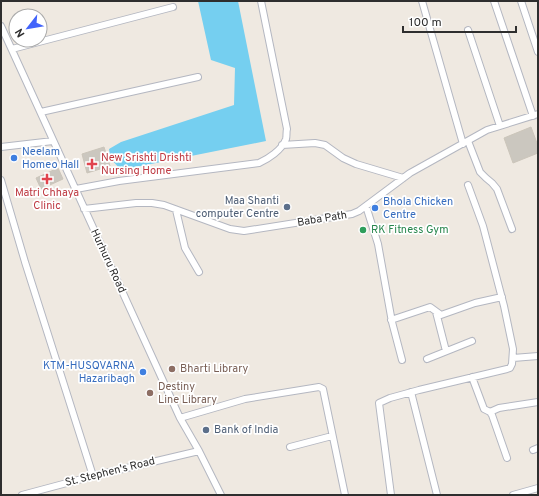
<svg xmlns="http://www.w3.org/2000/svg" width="539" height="496" font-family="Overpass,sans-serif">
  <rect width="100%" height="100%" fill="#efe9e1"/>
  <path fill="#75cff0" d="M 198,1 L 238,1 L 266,141 L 121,170 L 110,158 L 109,149 L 121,142 L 234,105 L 235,68 L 211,60 Z"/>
  <path fill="#cbc7bf" stroke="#cbc5ba" d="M 531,127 L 538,146 L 538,153 L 513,163 L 504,138 Z
    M 104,147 L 110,166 L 87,173 L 82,154 Z
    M 58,168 L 63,179 L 41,189 L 36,178 Z"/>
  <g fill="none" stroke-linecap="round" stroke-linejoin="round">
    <g stroke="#b4b7c1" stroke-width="8">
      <path id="street" d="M 422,1 L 463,144
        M 494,1 L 533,116
        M 521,1 L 538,52
        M 1,26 L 180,418 L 199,451 L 221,495
        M 468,30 L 500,126
        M 12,49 L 173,7
        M 41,112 L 198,77
        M 468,141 L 480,172 L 486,178 L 492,183 L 497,189 L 512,229
        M 282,145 L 315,143 L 325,145 L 343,158 L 356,164 L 403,178
        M 1,147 L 53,141
        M 1,180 L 25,262 L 93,476
        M 76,189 L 119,181 L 259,163 C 268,159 282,150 286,139 C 287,136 286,132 287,129 L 261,1
        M 366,206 L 378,244 L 392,322 L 402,360
        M 84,209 L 136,203 L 152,203 L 164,205 L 230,229 L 244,231 L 352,214 L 359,211 L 410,173 L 487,130 L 538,114
        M 176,210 L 185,248 L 199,272
        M 436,312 L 446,351
        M 391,320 L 430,307 L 441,315 L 475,303 L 502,297
        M 513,358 L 538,356
        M 427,359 L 472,341
        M 472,377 L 484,409 L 490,412 L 492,415 L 507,458
        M 411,392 L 437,495
        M 490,412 L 499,408 L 538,402
        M 180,418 L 245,399 L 319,387 L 323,389 L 345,495
        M 290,447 L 332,436
        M 533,450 L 538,448
        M 22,495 L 93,476 L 199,451
        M 391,495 L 379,403 L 390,398 L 419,390 L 507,369 L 510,368 L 512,364 L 513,349 L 504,306 L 483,226 L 468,185
        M 513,495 L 538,488"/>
    </g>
    <use href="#street" stroke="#fff" stroke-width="6"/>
  </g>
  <g fill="#3f7fe0" stroke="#fff" stroke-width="1.5">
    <circle cx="14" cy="158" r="4"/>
    <circle cx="375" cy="208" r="4"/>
    <circle cx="143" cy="372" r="4"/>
  </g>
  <g fill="#e0444e" stroke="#fff" stroke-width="1.5">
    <path d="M90 158h4v4h4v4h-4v4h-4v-4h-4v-4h4z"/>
    <path d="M45 173h4v4h4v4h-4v4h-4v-4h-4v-4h4z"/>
  </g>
  <g fill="#5c6f8a" stroke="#fff" stroke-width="1.5">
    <circle cx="287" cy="207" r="4"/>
    <circle cx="206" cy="430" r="4"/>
  </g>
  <circle fill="#2e9e5b" stroke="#fff" stroke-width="1.5" cx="363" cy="230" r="4"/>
  <g fill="#8d6e63" stroke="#fff" stroke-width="1.5">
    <circle cx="172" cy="369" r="4"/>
    <circle cx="150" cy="393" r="4"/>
  </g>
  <g text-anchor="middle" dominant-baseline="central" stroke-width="3.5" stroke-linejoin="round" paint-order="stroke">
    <g font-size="11" fill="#366cbe" stroke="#fff" text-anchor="start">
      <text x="22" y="152">Neelam<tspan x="22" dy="13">Homeo Hall</tspan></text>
      <text x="383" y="202">Bhola Chicken<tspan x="383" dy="13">Centre</tspan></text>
      <text x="135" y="366" text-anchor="end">KTM-HUSQVARNA<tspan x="135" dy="13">Hazaribagh</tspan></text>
    </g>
    <g font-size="11" fill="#be3a42" stroke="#fff" text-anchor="start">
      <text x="101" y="158">New Srishti Drishti<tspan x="101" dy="13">Nursing Home</tspan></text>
      <text x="47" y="193" text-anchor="middle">Matri Chhaya<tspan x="47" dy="13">Clinic</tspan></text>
    </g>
    <g font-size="11" fill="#4e5e75" stroke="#fff" text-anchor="end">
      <text x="279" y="201">Maa Shanti<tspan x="279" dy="13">computer Centre</tspan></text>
      <text x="214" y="430" text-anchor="start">Bank of India</text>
    </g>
    <g font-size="11" fill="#2e2e2e" stroke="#fff">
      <text transform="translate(322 219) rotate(-9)">Baba Path</text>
      <text transform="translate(108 261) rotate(65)">Hurhuru Road</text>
      <text transform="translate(110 472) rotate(-14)">St. Stephen's Road</text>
    </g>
    <g font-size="11" fill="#27864d" stroke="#fff" text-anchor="start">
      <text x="371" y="230">RK Fitness Gym</text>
    </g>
    <g font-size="11" fill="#785e54" stroke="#fff" text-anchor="start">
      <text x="180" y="369">Bharti Library</text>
      <text x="158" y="387">Destiny<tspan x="158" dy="13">Line Library</tspan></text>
    </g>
  </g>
  <rect width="539" height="496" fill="none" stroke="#2e2e2e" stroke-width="4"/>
  <g transform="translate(28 28) rotate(239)"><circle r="19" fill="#ffffff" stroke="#ababab"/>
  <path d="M0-3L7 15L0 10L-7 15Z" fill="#4264fb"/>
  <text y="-6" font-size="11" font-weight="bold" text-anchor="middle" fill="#2e2e2e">N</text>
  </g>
  <path d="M403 26v6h113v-6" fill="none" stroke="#2e2e2e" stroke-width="2"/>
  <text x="409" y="26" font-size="12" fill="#2e2e2e" stroke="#ffffff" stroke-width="3" paint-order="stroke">100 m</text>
</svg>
